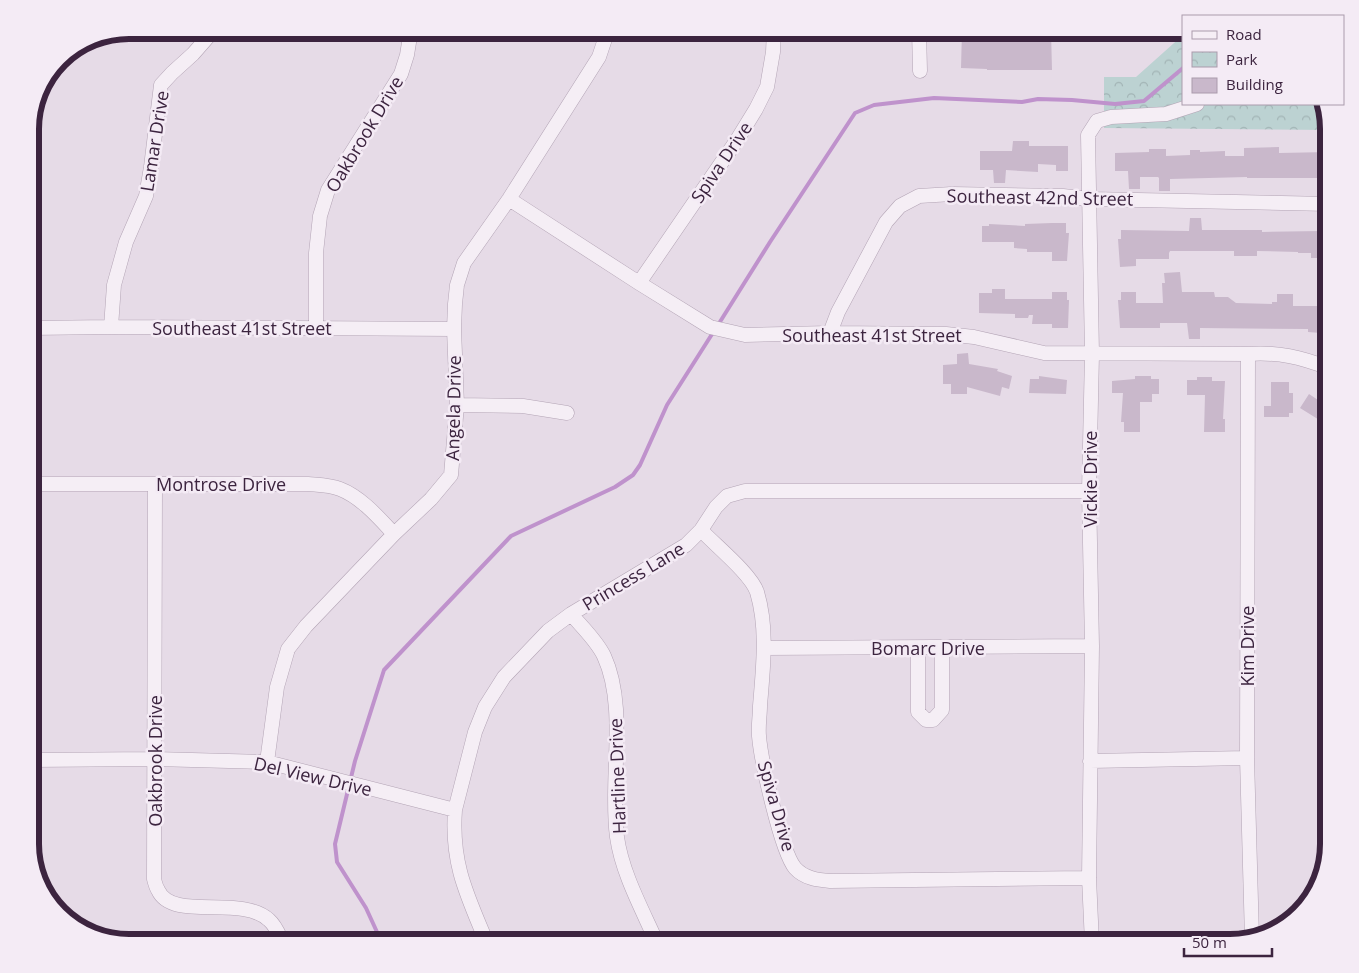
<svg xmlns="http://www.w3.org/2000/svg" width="1359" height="973" font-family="'Open Sans',sans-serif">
  <defs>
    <pattern id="park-crowns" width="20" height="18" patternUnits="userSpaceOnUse" patternTransform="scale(1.25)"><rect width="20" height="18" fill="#bcd2d2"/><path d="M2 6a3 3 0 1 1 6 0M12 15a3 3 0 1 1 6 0" fill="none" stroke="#a2b4b5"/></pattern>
  </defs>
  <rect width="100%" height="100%" fill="#e6dbe7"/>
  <path fill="url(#park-crowns)" d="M 1183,35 L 1183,104 L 1323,104 L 1329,130 L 1104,128 L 1104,77 L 1136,77 Z"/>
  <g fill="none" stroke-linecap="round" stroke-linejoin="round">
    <path stroke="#bf92cc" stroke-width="4" d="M 718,325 L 770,242 L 855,113 L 874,105 L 934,98 L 1022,102 L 1038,99 L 1072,100 L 1115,104 L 1144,101 L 1183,68
      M 382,943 L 366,908 L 337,862 L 335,844 L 355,761 L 384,670 L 511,536 L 615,487 L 633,475 L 640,465 L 667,405 L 714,331"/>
  </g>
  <path fill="#c9b8cb" d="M 962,30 L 1051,31 L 1052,70 L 987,70 L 987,69 L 961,68 Z
    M 1013,141 L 1029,141 L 1029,146 L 1068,146 L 1068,171 L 1056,171 L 1056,165 L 1038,164 L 1038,172 L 1006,170 L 1005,183 L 994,183 L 993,170 L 980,170 L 980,151 L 1012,151 Z
    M 1279,147 L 1279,153 L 1329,152 L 1329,170 L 1322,169 L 1322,178 L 1247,178 L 1247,177 L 1170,179 L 1170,191 L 1159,191 L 1159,178 L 1158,177 L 1140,177 L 1140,189 L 1129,189 L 1128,171 L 1115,171 L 1115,153 L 1149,152 L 1149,149 L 1166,149 L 1166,156 L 1190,155 L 1190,150 L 1200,150 L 1200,152 L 1225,151 L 1225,156 L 1244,156 L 1244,148 Z
    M 1190,218 L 1201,218 L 1202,230 L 1262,230 L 1262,232 L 1322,231 L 1322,237 L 1329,237 L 1329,274 L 1319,274 L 1319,258 L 1311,258 L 1311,253 L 1298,253 L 1298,252 L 1257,251 L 1257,256 L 1234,256 L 1234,251 L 1170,251 L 1169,253 L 1169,259 L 1136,259 L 1136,266 L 1120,267 L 1118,239 L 1121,239 L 1121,230 L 1189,231 Z
    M 1052,223 L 1066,223 L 1066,233 L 1069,233 L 1067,261 L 1052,261 L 1052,252 L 1027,252 L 1027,249 L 1014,248 L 1014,242 L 982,242 L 982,226 L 989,226 L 989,224 L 1025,226 L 1025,224 Z
    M 1180,272 L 1182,292 L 1214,292 L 1215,297 L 1228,297 L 1236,303 L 1272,304 L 1272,302 L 1277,302 L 1277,294 L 1293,294 L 1293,306 L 1320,306 L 1319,311 L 1321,311 L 1321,333 L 1308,332 L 1308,329 L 1200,328 L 1200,339 L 1189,339 L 1187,323 L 1160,323 L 1160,328 L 1120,328 L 1118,300 L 1121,300 L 1121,292 L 1136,292 L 1136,303 L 1163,303 L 1162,283 L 1165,283 L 1164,273 Z
    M 992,289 L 1005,289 L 1005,299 L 1052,299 L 1052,292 L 1067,292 L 1067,300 L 1069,300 L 1068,328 L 1052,328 L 1052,324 L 1032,324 L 1033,315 L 1029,315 L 1028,318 L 1015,318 L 1015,314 L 979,313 L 979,293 L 992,293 Z
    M 968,353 L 969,364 L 998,369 L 997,371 L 1012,376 L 1009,389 L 1002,387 L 1000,396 L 967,387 L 967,394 L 951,394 L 951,384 L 943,384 L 943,365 L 957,364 L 957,354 Z
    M 1039,376 L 1067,380 L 1066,394 L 1029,393 L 1030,379 L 1039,379 Z
    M 1135,376 L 1151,376 L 1151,379 L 1159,379 L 1159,394 L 1152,394 L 1152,402 L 1140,402 L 1140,432 L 1124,432 L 1124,422 L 1121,422 L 1123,393 L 1112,393 L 1112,381 L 1135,379 Z
    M 1197,377 L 1212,377 L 1212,381 L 1225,381 L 1223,419 L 1225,419 L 1225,432 L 1204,432 L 1205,395 L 1187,395 L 1187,380 L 1197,380 Z
    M 1271,382 L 1289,382 L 1289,393 L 1293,393 L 1293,413 L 1289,413 L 1289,417 L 1264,417 L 1264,406 L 1271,406 Z
    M 1309,394 L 1318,400 L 1321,394 L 1329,399 L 1329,426 L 1300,408 Z"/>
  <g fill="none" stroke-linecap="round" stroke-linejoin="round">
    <g stroke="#b3a4b5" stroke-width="15">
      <path id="minor" d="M 919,30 L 920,71
        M 509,199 L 639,283 L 710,327 L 745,335 L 830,333 L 946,334 L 974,337 L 1044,353 L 1248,354 C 1279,352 1300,357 1329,368
        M 639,283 L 737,140 L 756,109 L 767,87 L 773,52 L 774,30
        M 111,327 L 114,285 L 126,242 L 146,196 L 151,167 L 161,85 L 172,73 L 193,54 L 214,30
        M 30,328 L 111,327 L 454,329
        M 316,328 L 316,253 L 320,216 L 328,190 L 401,74 L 407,55 L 411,30
        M 830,333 L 838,312 L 886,222 L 900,206 L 919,196 L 952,194 L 1063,196 L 1089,199 L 1329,204
        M 1248,354 L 1247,758 L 1252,938
        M 457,405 L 523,406 L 567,413
        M 30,484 L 308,484 C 319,485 330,485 340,489 C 361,497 379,518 394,534
        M 155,484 L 154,879 C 155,883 156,887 158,890 C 172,922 241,894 269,920 C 276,926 279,935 283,943
        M 701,530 C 715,545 751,574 757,592 C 768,629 763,668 760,706 C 760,716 758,726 759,736 C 761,760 781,851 795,868 C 804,878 817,880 830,881 L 1089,878
        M 571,614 C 582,627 597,641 604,656 C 628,708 609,781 617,837 C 622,873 642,909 657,943
        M 764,648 L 1092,646
        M 918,648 L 918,712 L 926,720 L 933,720 L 942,710 L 942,648
        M 30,760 L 155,759 L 267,762 L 455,810 C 451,864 467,895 487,943
        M 1090,761 L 1247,758
        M 267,762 L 277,687 L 288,649 L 306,626 L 394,534 L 431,499 L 451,475 L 457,405 L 454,329 L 455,304 L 457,285 L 464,263 L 509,199 L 599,57 L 608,30
        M 455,810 L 475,732 L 485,707 L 504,677 L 548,631 L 571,614 L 686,545 L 701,530 L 716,507 L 727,496 L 745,491 L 1089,491
        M 1092,943 L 1089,878 L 1092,646 L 1089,491 L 1092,354 L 1088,135 L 1097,121 L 1111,117 L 1166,114 L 1197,104"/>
    </g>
    <use href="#minor" stroke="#f5eef5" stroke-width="14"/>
  </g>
  <g text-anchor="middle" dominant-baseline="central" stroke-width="5" stroke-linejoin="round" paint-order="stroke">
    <g font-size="18" fill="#3c243f" stroke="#f4ebf5">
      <text transform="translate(364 134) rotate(-59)">Oakbrook Drive</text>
      <text transform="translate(154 141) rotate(-81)">Lamar Drive</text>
      <text transform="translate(721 162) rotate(-56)">Spiva Drive</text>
      <text transform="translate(1040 197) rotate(1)">Southeast 42nd Street</text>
      <text x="242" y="328">Southeast 41st Street</text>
      <text x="872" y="335">Southeast 41st Street</text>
      <text transform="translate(453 408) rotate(-89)">Angela Drive</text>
      <text transform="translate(1090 479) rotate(-90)">Vickie Drive</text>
      <text x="221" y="484">Montrose Drive</text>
      <text transform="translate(633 576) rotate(-31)">Princess Lane</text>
      <text transform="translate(1247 646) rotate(-90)">Kim Drive</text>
      <text x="928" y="648">Bomarc Drive</text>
      <text transform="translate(155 761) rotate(-90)">Oakbrook Drive</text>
      <text transform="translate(313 776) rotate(13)">Del View Drive</text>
      <text transform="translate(617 776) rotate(-92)">Hartline Drive</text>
      <text transform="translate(777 806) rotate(74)">Spiva Drive</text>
    </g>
  </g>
  <path d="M0 0H1359V973H0ZM129 39H1230A90 90 0 0 1 1320 129V844A90 90 0 0 1 1230 934H129A90 90 0 0 1 39 844V129A90 90 0 0 1 129 39Z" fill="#f4ebf5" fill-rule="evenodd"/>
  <path fill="none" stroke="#3c243f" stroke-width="6" d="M129 39H1230A90 90 0 0 1 1320 129V844A90 90 0 0 1 1230 934H129A90 90 0 0 1 39 844V129A90 90 0 0 1 129 39Z"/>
  <rect x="1182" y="15" width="162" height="90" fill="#f4ebf5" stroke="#aa9bac"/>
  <rect x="1192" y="31" width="25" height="8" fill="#f5eef5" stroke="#aa9bac"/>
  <text x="1226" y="40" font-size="15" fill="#3c243f">Road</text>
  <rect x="1192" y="52" width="25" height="15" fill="url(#park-crowns)" stroke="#aa9bac"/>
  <text x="1226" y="65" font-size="15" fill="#3c243f">Park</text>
  <rect x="1192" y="78" width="25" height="15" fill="#c9b8cb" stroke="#aa9bac"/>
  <text x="1226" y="90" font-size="15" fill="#3c243f">Building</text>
  <path d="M1184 948v8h88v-8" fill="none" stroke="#3c243f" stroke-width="2.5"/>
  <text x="1192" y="948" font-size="15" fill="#3c243f" stroke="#f4ebf5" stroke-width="4" paint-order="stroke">50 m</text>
</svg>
